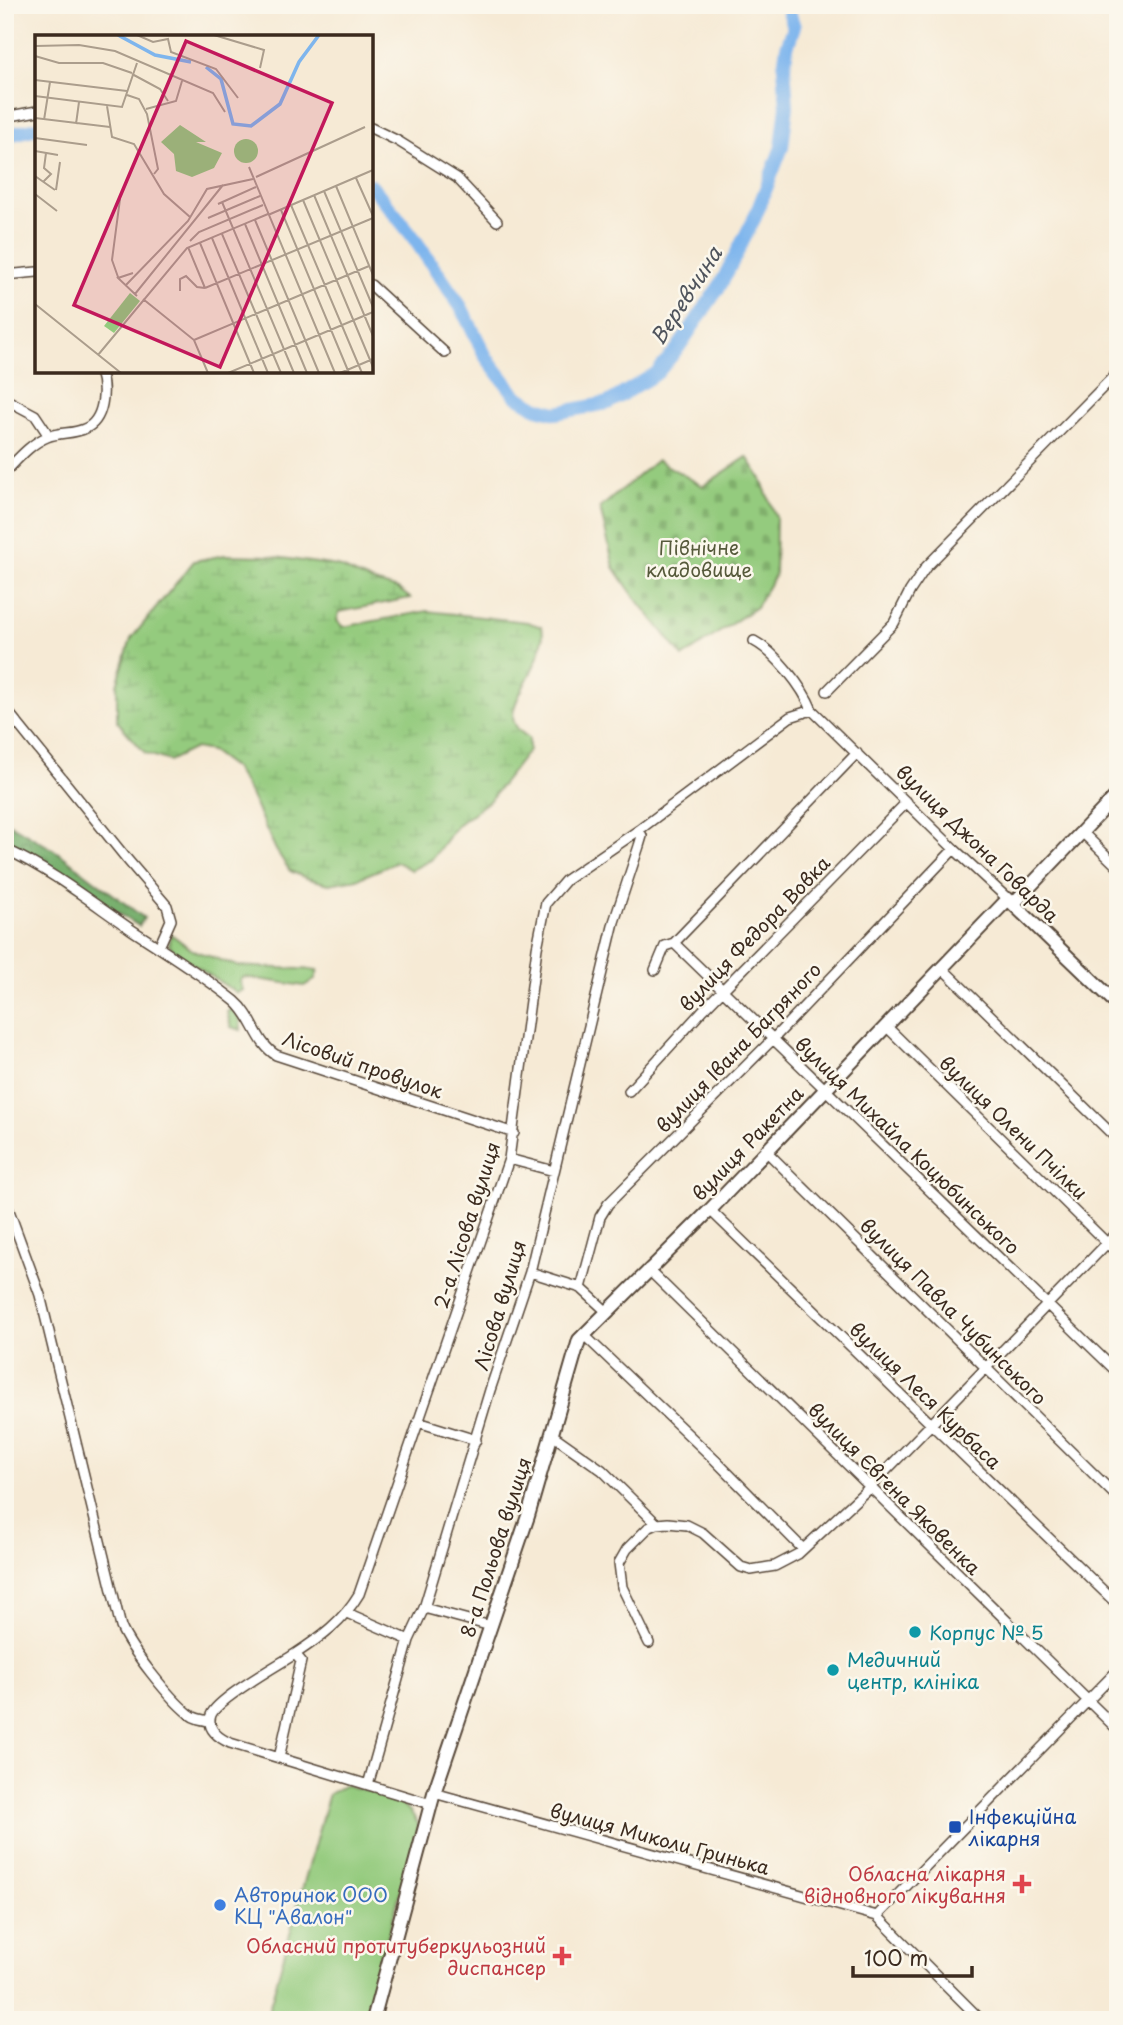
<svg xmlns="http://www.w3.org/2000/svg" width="1123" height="2025" font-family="'Playpen Sans',sans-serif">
  <defs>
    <pattern id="forest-crowns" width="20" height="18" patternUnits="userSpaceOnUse" patternTransform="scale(1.75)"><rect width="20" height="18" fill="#77af6d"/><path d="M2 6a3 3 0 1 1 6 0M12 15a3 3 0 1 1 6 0" fill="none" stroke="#638f59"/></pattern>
    <pattern id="wetland-marsh" width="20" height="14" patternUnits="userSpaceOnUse" patternTransform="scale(1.75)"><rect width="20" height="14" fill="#94cb7e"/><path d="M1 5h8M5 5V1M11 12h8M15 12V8" fill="none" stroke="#80ae6c"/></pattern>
    <pattern id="cemetery-stones" width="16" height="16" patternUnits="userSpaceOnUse" patternTransform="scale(1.75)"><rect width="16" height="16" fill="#94cb7e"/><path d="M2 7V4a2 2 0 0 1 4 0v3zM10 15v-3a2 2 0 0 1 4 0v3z" fill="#80ae6c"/></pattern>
  </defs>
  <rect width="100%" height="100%" fill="#fbf7ec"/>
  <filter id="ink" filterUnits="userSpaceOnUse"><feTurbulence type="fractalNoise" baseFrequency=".0143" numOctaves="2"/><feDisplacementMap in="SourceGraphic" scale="14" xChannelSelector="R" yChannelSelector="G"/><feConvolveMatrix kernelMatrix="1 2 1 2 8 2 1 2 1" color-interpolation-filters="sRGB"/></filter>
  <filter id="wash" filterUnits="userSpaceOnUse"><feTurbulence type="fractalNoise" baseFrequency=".00686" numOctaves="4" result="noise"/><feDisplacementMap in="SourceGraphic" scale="28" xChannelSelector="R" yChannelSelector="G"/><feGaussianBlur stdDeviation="1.57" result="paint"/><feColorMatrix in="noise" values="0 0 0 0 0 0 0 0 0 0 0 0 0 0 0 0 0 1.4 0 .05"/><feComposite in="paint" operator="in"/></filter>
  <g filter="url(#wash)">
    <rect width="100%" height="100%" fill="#f6ead5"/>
    <path fill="#94cb7e" stroke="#687a4e" stroke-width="2" d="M 171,934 L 192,950 L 237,966 L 318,970 L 315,979 L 304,986 L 244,977 L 240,981 L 243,990 L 237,993 L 177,954 L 169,945 Z
      M 231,1008 L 240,1018 L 241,1030 L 231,1027 L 227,1012 Z
      M 345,1785 C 371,1793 413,1797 418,1828 L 365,2019 L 266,2020 L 327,1800 L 329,1794 Z"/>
    <path fill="url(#forest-crowns)" stroke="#596c46" stroke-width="2" d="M 5,821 L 59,853 L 144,918 L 139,926 L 5,842 Z"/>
    <path fill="url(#wetland-marsh)" stroke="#687a4e" stroke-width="2" d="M 225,555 L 269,556 L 337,566 L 371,581 L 398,589 L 410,598 L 339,612 L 337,621 L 343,627 L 427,611 L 527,622 L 542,627 C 549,659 506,701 514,722 C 517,730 523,734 529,738 L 529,750 L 489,801 L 457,825 L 431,860 L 411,870 L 397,862 L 357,879 L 329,884 L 306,878 L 290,871 L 276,850 L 249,792 L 234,768 L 211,751 L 195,748 L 169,761 L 145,753 L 117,721 L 117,685 L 131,639 L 194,561 Z"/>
    <path fill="url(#cemetery-stones)" stroke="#687a4e" stroke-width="2" d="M 747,457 L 760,477 L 776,517 L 775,575 L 756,607 L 683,657 L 631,592 L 614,567 L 600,508 L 657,460 L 703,486 Z"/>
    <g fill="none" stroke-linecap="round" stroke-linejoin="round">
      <path stroke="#7eb5ed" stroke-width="14" d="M 5,136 L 37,128
        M 371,185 L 411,234 L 461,307 L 486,357 L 516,396 L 537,408 L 556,413 L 608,403 L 657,373 L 678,348 L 721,284 L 755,217 L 782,147 L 787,106 L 784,67 L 787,47 L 794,27 L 787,5"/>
    </g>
  </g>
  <g filter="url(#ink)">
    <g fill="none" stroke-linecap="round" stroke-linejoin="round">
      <g stroke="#574739" stroke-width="12">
        <path id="street" d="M 5,117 L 37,111
          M 371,128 L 398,141 L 457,178 L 497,221
          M 5,275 L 37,272
          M 371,285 L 445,353
          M 5,399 L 35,415 L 49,436
          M 5,472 C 18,459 30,444 47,437 C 59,432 73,434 84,429 C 105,421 106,389 100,371
          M 754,641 C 775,652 803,687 812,710 L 954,849 L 1008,899
          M 827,691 L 894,623 L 910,591 L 926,567 L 1118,372
          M 5,708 L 126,858 L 167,906 L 171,920 L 159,947
          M 1082,832 L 1118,867
          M 5,849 C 51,870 91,902 132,930 C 167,953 203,975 235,1001 C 254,1017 256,1043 276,1055 L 514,1133
          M 674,943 L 1118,1373
          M 942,968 L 1118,1140
          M 655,970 L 665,946 L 674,943 L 857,753
          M 886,1026 L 1118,1254
          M 629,1091 L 704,1009 L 907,802
          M 765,1150 L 1118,1498
          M 509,1159 L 554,1171
          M 7,1205 L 40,1295 L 121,1627 C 131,1650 169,1698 189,1714 C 195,1719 202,1720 210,1721
          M 710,1210 L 1118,1605
          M 648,1269 L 1118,1730
          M 530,1272 L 581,1288 L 606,1311
          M 581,1288 L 600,1217 L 608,1204 L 774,1038 L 954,849
          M 583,1334 L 715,1460 L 803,1549
          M 418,1422 L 476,1440
          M 551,1434 L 602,1470 L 657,1524
          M 424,1608 L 491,1626
          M 347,1613 L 409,1640
          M 649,1643 L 622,1587 L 619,1563 L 627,1549 L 648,1528 L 657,1524 L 668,1523 L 687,1525 L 703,1533 L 741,1567 L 751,1570 L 775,1566 L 798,1554 L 870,1487 L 1118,1232
          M 295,1654 C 278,1665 217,1699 211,1715 C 206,1729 219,1738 230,1743 L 431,1804
          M 279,1758 L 301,1661 L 295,1654 C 321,1637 343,1621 359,1594 L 509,1159 L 537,948 L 546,903 L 566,880 L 639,830 L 790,717 L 812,710
          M 368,1785 L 409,1640 L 424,1608 L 490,1390 L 530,1272 L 614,922 L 639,846 L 642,836 L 639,830
          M 434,1793 L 877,1916 L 981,2020
          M 877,1916 L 1118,1670"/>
      </g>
      <g stroke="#574739" stroke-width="16">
        <path id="secondary" d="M 1014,903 L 1118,794
          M 373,2020 L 434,1793 L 528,1516 L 579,1340 L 710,1210 L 1008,899 L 1118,1005"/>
      </g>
      <use href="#street" stroke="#fff" stroke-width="9"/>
      <use href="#secondary" stroke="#fff" stroke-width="12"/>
    </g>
  </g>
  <g fill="#0f9aa8" stroke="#fbf7ec" stroke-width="2.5">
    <circle cx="915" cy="1632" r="7"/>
    <circle cx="833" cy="1670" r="7"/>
  </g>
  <rect fill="#1a4fb4" stroke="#fbf7ec" stroke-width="2.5" x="948" y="1820" width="14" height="14" rx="3.5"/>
  <g fill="#e0444e" stroke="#fbf7ec" stroke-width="2.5">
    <path d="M1018.5 1873.5h7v7h7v7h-7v7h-7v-7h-7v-7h7z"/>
    <path d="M558.5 1945.5h7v7h7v7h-7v7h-7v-7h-7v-7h7z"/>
  </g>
  <circle fill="#3f7fe0" stroke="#fbf7ec" stroke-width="2.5" cx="220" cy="1905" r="7"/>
  <g text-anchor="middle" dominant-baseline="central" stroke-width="5" stroke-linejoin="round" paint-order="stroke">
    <g font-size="19" fill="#565a3b" stroke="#fbf7ec">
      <text x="699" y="547">Північне<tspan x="699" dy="22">кладовище</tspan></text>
    </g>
    <g font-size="19" fill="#3b2a1e" stroke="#fbf7ec">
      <text transform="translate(978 843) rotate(44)">вулиця Джона Говарда</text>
      <text transform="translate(754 933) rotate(-46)">вулиця Федора Вовка</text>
      <text transform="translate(738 1047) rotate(-46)">вулиця Івана Багряного</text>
      <text transform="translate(363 1064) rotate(19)">Лісовий провулок</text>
      <text transform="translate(1014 1127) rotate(44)">вулиця Олени Пчілки</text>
      <text transform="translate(747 1143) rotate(-46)">вулиця Ракетна</text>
      <text transform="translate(908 1145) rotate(44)">вулиця Михайла Коцюбинського</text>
      <text transform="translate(466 1225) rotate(-72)">2-а Лісова вулиця</text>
      <text transform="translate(499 1305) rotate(-73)">Лісова вулиця</text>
      <text transform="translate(954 1311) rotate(45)">вулиця Павла Чубинського</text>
      <text transform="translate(926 1395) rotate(44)">вулиця Леся Курбаса</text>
      <text transform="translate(895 1488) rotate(45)">вулиця Євгена Яковенка</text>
      <text transform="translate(495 1547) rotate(-72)">8-а Польова вулиця</text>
      <text transform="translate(660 1838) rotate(15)">вулиця Миколи Гринька</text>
    </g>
    <g font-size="19" fill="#0d838f" stroke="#fbf7ec" text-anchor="start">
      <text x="929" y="1632">Корпус № 5</text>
      <text x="847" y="1659">Медичний<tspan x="847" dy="22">центр, клініка</tspan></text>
    </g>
    <g font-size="19" fill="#164399" stroke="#fbf7ec" text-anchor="start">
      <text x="969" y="1816">Інфекційна<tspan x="969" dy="22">лікарня</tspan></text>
    </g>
    <g font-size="19" fill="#be3a42" stroke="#fbf7ec" text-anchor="end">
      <text x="1006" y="1873">Обласна лікарня<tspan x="1006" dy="22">відновного лікування</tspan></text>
      <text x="546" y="1945">Обласний протитуберкульозний<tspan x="546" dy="22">диспансер</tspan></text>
    </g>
    <g font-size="19" fill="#366cbe" stroke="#fbf7ec" text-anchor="start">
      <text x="234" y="1894">Авторинок ООО<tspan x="234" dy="22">КЦ "Авалон"</tspan></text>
    </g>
    <g font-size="21" font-style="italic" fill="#4f545c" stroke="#fbf7ec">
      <text transform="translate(685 295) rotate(-57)">Веревчина</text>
    </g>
  </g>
  <g transform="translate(35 35)">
    <rect width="338" height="338" fill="#f6ead5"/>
    <path d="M 95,258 L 105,266 L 79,298 L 69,291 Z" fill="#94cb7e"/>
    <path d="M 145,90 L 171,107 L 161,107 L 187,118 L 179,133 L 157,142 L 141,136 L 139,119 L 126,107 Z" fill="#94cb7e"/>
    <path d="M199 116a12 12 0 1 1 24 0a12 12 0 1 1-24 0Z" fill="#94cb7e"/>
    <path fill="none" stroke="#7eb5ed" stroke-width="3.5" d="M 83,0 L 120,20 L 156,27M 171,32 L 186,44 L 198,89 L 216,91 L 245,69 L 264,27 L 284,0"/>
    <path fill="none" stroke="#ab9d8c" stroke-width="2" d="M 102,0 L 118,7 L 133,4 L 136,17 L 181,34 L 203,63M 179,0 L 229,15 L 225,33M 0,11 L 44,10 L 80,16 L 178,58 L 190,77M 0,21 L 24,28 L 68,28 L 97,38M 97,39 L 125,54 L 133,66M 0,45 L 92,56M 92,60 L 104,64 L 112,79 L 123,134 L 119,139M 0,61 L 87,72 L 102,28M 72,71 L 77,102 L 99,109 L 129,159 L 155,182M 111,74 L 141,66 L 147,46M 0,83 L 75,92M 9,85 L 15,47M 41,89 L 44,67M 0,103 L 52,110M 0,116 L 23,120M 214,132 L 300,338M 0,141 L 20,155M 221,142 L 330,92M 321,143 L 338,181M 8,147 L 16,139 L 9,133 L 11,118M 301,151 L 338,240M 21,155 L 25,127M 289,156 L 338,272M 0,159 L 22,176M 279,160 L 338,301M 268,165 L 338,332M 187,167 L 259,338M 183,169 L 221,152M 256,170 L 327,338M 246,175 L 314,338M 233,180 L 338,135M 173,183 L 225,161M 220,185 L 284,338M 210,189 L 272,338M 187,199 L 246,338M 177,203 L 233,338M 155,206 L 164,197 L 228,170M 165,208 L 219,338M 153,212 L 170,253M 98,238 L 83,243 L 102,261M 83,242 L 77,225 L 85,164M 90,251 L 153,186 L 172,154 L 218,144M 170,253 L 338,183M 145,256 L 145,244 L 151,241 L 162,252 L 170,253M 100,259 L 188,150M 108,264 L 159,305 L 173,338M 0,269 L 86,338M 159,305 L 334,231M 63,320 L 152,213 L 233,179M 193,338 L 338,277M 305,338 L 338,324"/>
    <path fill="#c2185b" fill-opacity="0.15" stroke="#c2185b" stroke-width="3.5" d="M 151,6 L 297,68 L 185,332 L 39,270 Z"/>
    <rect width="338" height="338" fill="none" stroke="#3b2a1e" stroke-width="3.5"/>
  </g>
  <rect width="1123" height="2025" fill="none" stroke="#fbf7ec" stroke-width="28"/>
  <path d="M853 1966v10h119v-10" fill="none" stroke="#3b2a1e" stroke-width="3.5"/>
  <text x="864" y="1966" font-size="21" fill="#3b2a1e" stroke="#fbf7ec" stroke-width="5" paint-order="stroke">100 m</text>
</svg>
